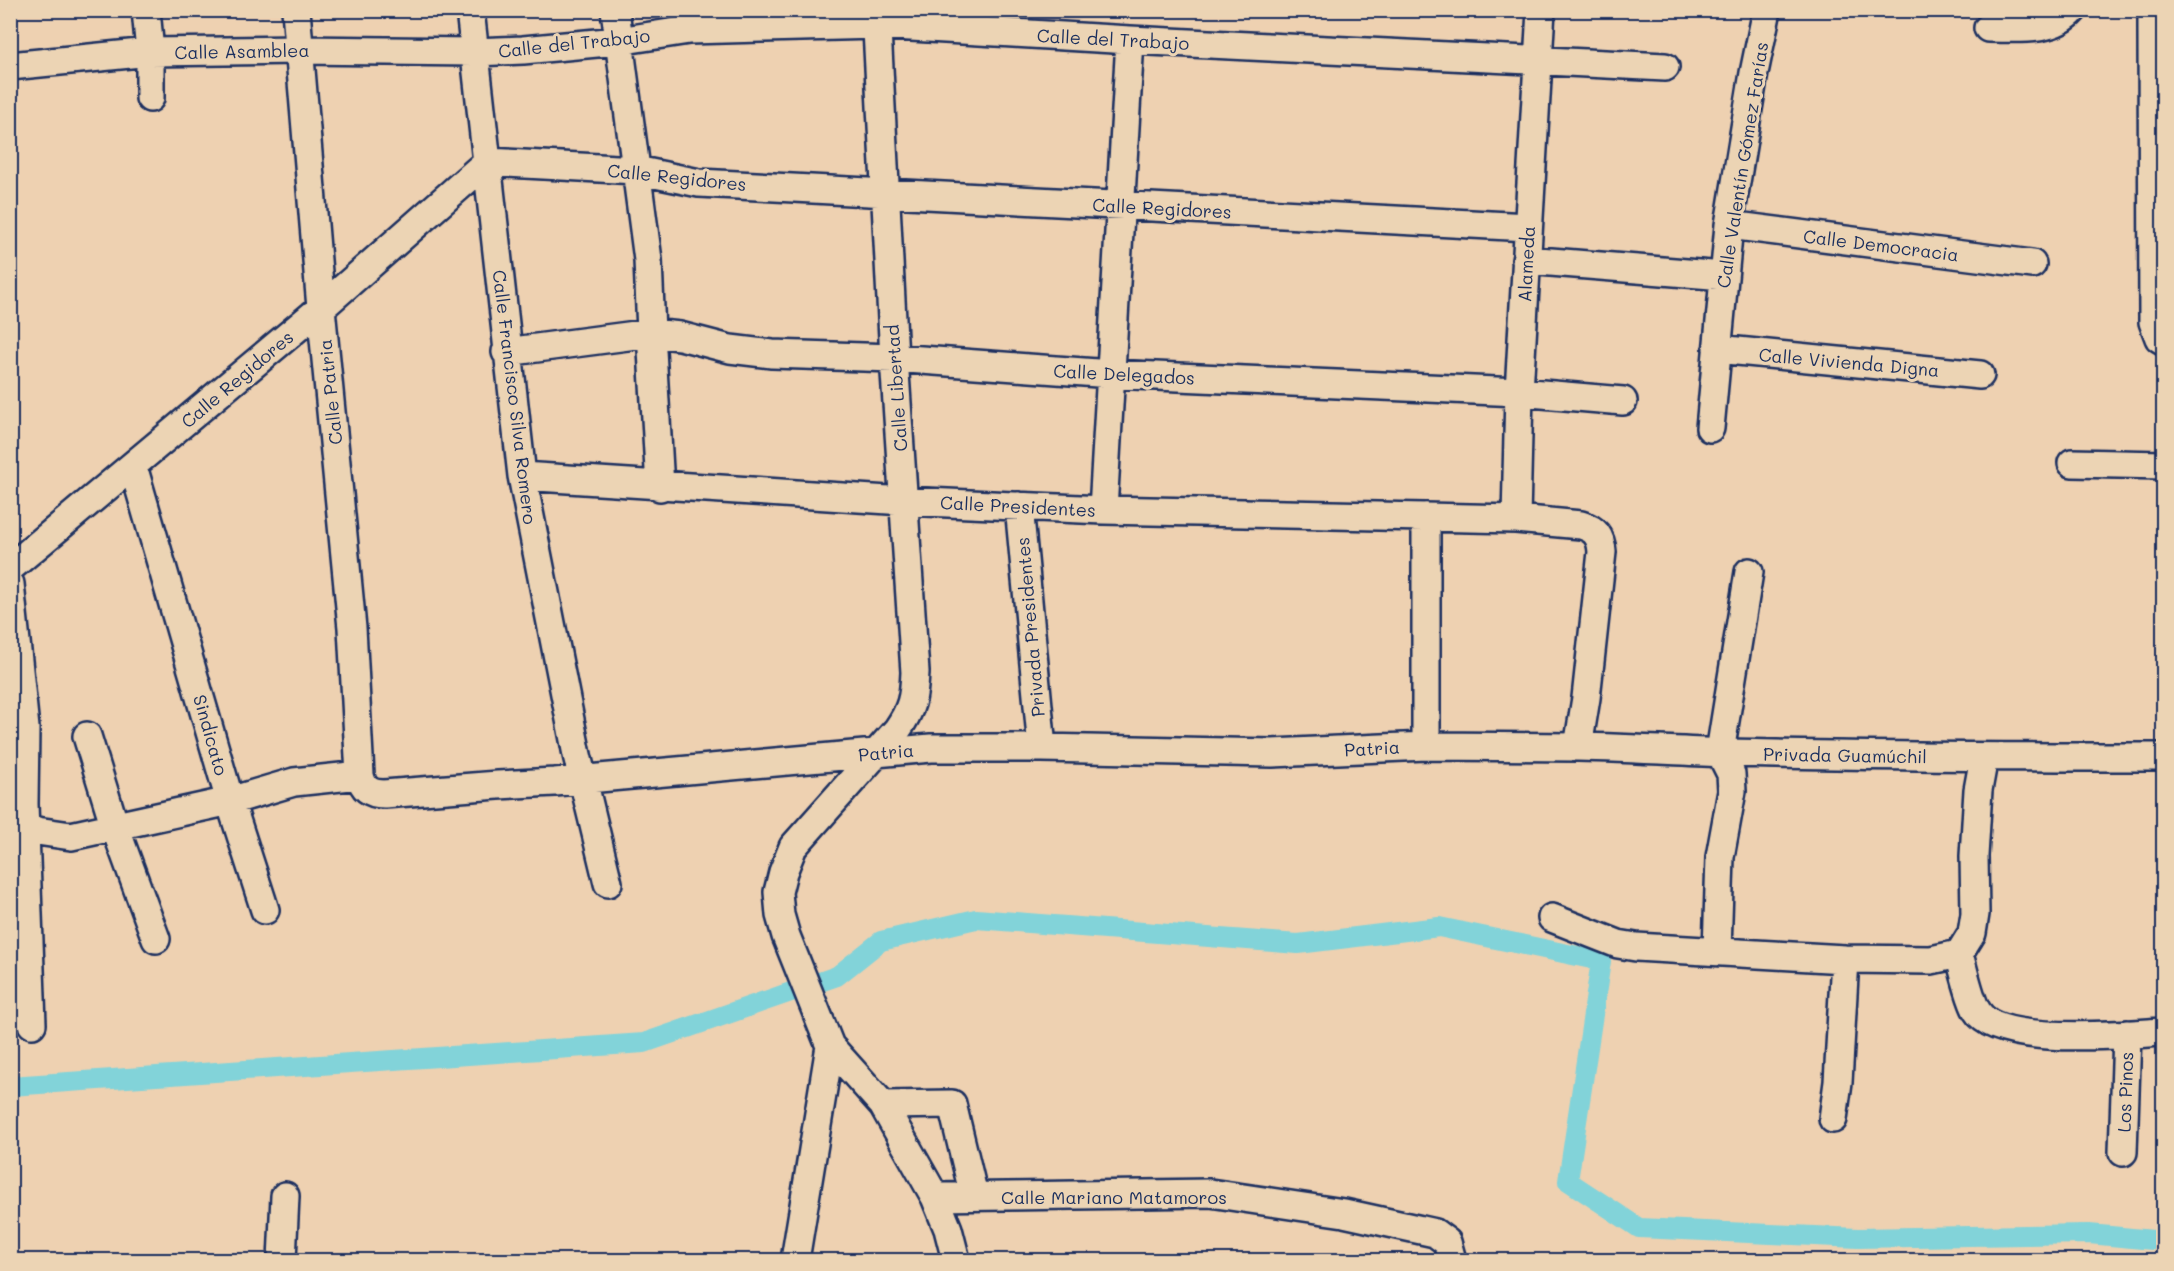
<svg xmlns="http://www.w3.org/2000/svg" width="2174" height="1271" font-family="Mali,sans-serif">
  <rect width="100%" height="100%" fill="#eed1b1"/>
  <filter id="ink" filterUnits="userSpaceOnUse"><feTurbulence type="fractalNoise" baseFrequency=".0167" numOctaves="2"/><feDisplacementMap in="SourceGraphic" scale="12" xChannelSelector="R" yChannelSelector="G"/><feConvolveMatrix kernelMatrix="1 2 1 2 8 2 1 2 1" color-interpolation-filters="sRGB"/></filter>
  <g filter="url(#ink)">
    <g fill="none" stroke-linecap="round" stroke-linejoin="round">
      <path stroke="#82d3d9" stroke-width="20" d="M 10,1086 L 644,1043 L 837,976 L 881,941 L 976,919 L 1298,944 L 1439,927 L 1601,961 L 1568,1181 L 1639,1228 L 1858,1238 L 2089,1234 L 2164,1241"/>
      <g stroke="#1b2f5e" stroke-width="32">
        <path id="minor" d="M 146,10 L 150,52 L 150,98
          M 296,10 L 321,308 L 352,628 L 360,775 C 363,789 370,794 384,794 L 498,785 L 555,782 L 931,748 L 1042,748 L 1272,753 L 1426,746 L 1578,747
          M 470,10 L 522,476 L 577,755 L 608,883
          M 615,10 L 648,260 L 651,333 L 680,336 L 730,349 L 772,354 L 894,358 L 1111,374 L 1519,392 L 1623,401
          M 2157,10 L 2152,18 L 2152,27 L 2153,322 L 2159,338 L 2164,341
          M 1988,28 C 2017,28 2053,33 2073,10
          M 10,66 L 150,52 L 299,50 L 474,52 L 523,50 L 618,41 L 689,30 L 877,25 L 1130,40 L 1665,67
          M 1729,225 L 2032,264
          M 1526,260 L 1724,276
          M 1717,349 L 1980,375
          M 506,352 L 651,333 L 660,487
          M 1710,428 L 1729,225 L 1754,73 L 1767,10
          M 2072,463 L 2164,465
          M 133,466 L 230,801 L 265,910
          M 522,476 L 904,501 L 1103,510 L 1516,519 L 1581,525 C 1596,529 1601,537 1602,552 L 1586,698 L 1578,747 C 1627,748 1675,751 1723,753 C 1870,756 2017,757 2164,757
          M 1019,506 L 1042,748
          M 1103,510 L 1130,40
          M 1516,519 L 1519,392 L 1541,10
          M 10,568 L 321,308 L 487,162 L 636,170 L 699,183 L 1528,227
          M 10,584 L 25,728 L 24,804 L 32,1024
          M 87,736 L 115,827 L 156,939
          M 1426,746 L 1426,517
          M 24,827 L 37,831 L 71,836 L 230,801 L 294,782 L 360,775
          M 1552,918 L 1618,944 L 1636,947 L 1845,959 L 1931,960 L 1959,954 L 1972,933 L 1975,914 L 1974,856 L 1978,790 L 1984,757
          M 1717,951 L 1720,857 L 1732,791 L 1731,774 L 1720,752 L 1749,572
          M 1959,954 C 1963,968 1970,1000 1977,1011 C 1998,1047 2126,1034 2164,1032
          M 830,1046 L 883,1105 L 935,1197 L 948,1229 L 956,1260
          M 883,1105 L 952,1104 L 974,1196
          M 1833,1119 L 1838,1082 L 1845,959
          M 2123,1152 L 2127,1034
          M 935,1197 L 1210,1193 L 1344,1213 L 1435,1233 L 1447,1242 L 1452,1260
          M 282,1260 L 285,1196
          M 795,1260 L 830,1046 L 786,936 L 780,915 L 778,892 L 783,872 L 793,847 L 897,730 C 912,709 914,697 915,672 L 894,358 L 876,10"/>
      </g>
      <use href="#minor" stroke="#ecd4b4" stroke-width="27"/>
    </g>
  </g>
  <g text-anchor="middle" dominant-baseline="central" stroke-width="6" stroke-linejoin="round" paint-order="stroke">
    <g font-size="18" fill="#1b2f5e" stroke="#ecd4b4">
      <text transform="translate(1113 39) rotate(3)">Calle del Trabajo</text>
      <text transform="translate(574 43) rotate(-6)">Calle del Trabajo</text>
      <text transform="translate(242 51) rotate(-1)">Calle Asamblea</text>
      <text transform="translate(1742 165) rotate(-81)">Calle Valentín Gómez Farías</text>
      <text transform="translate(677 177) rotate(6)">Calle Regidores</text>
      <text transform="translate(1162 208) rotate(3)">Calle Regidores</text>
      <text transform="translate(1881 245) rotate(7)">Calle Democracia</text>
      <text transform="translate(1526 264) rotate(-87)">Alameda</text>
      <text transform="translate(1849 362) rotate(5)">Calle Vivienda Digna</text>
      <text transform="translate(1124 374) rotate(3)">Calle Delegados</text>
      <text transform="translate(237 379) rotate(-40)">Calle Regidores</text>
      <text transform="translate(896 388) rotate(-94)">Calle Libertad</text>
      <text transform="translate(330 392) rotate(-96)">Calle Patria</text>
      <text transform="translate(515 397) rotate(83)">Calle Francisco Silva Romero</text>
      <text transform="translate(1018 506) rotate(3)">Calle Presidentes</text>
      <text transform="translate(1030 627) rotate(-95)">Privada Presidentes</text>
      <text transform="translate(211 735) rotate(74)">Sindicato</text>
      <text transform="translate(1372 748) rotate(-3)">Patria</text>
      <text transform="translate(886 752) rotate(-5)">Patria</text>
      <text transform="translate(1845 755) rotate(1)">Privada Guamúchil</text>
      <text transform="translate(2125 1092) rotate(-88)">Los Pinos</text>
      <text x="1114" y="1197">Calle Mariano Matamoros</text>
    </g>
  </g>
  <rect width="2174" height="1271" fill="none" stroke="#ecd4b4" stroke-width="36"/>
  <rect x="18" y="18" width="2138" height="1235" fill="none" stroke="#1b2f5e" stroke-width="2" filter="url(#ink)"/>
</svg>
